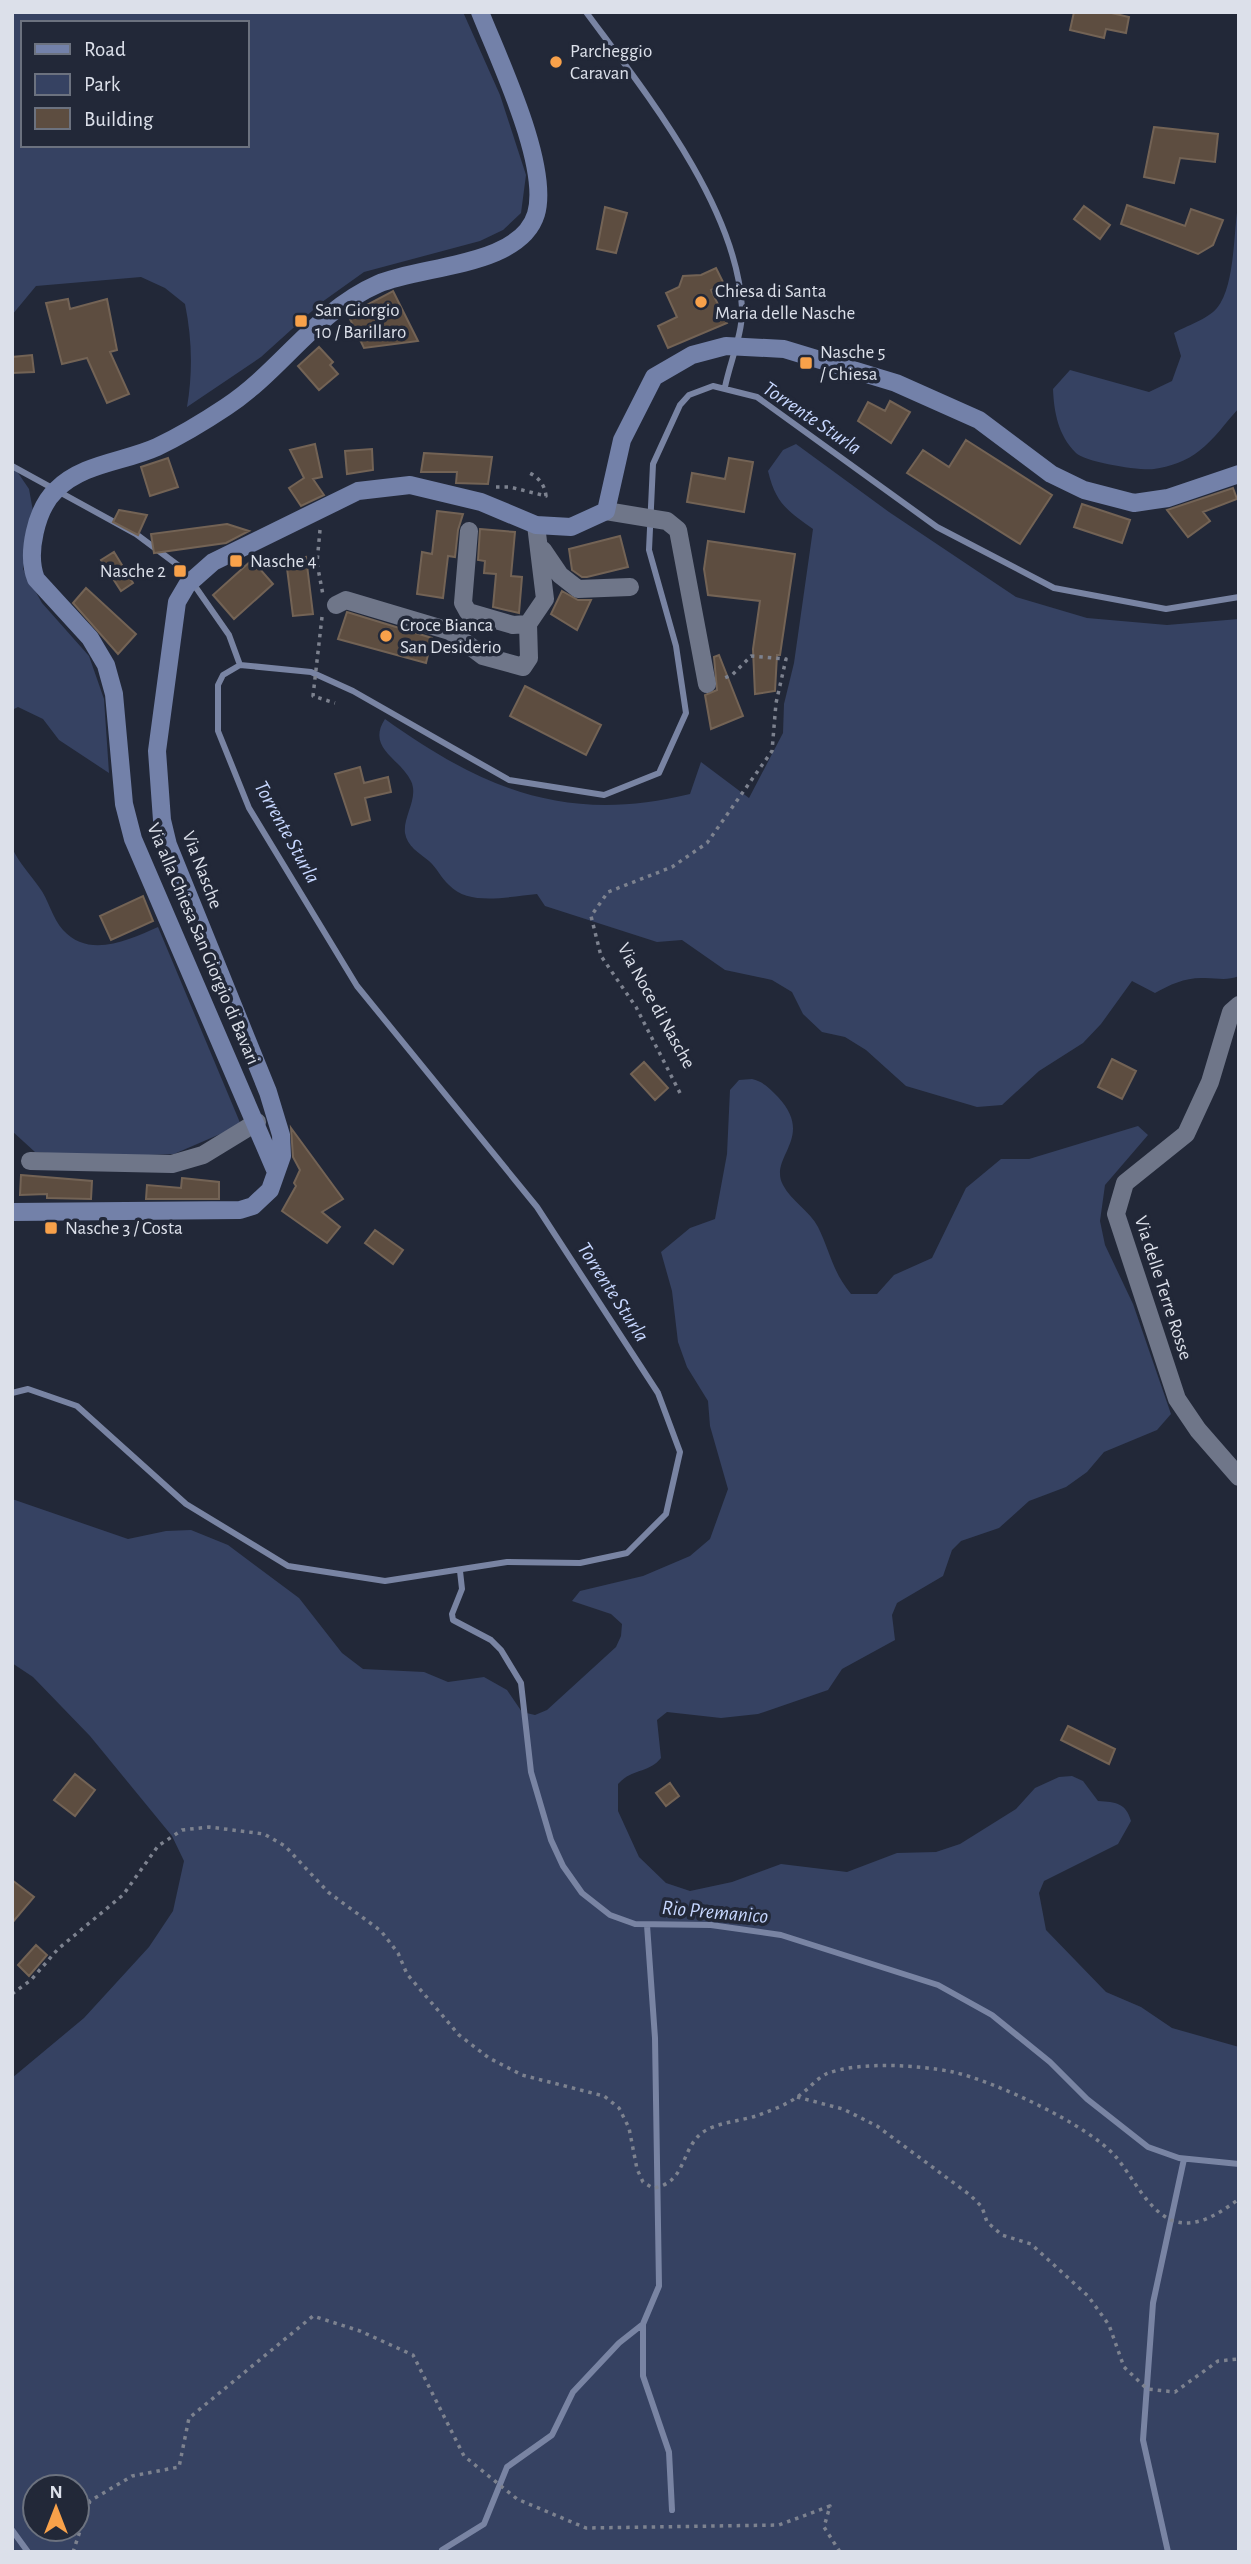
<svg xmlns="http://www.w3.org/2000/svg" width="1251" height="2564" font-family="'Alegreya Sans',sans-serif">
  <rect width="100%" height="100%" fill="#222838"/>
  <path fill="#364262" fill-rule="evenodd" d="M 12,12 L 463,12 L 500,95 L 526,175 L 521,213 L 503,230 L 480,241 L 364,272 L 322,302 L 261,357 L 187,407 C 193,372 192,338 185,304 L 165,288 L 141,277 L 36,286 L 12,315 ZM 23,23 L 247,23 L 247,145 L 23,145 Z
    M 1239,200 L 1239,408 C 1226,422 1214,440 1199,451 C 1187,461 1169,467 1154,469 C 1140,471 1085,462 1076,453 C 1058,435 1054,412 1053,389 L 1070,370 L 1149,392 L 1172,381 L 1181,356 L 1174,333 C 1186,326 1208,319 1217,308 C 1236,285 1233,228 1239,200 Z
    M 796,444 L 889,512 L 1016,597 L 1087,618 L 1167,625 L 1239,619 L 1239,976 C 1226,981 1218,978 1205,978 C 1186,977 1171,984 1155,993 L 1132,981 L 1101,1024 L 1083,1043 L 1039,1071 L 1002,1105 L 977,1107 L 906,1086 L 866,1050 L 845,1037 L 822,1032 L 803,1014 L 792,992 L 772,980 L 725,970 L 682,940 L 657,942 L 545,906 L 537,894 C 511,896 469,907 449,885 C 441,878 437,868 429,861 C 419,853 407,846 405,833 C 403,816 419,798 411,781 C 400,758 366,748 385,719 C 484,790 568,824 690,794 L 701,762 L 749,798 L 783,733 L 784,704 L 794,663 L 813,529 C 787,510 776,504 768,471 L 783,450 Z
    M 12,464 L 29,489 L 33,511 L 23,569 L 42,603 L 89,656 L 104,699 L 109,773 L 59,740 L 43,719 L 18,707 L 12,710 Z
    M 12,848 C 20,864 29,873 39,887 C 49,900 52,918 63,930 C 89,959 129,940 158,927 L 241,1125 L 174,1154 L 100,1157 L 35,1152 L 12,1131 Z
    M 752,1079 C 764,1082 769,1088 778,1097 C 816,1138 768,1157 783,1185 C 791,1201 810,1211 818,1227 C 830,1251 832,1271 851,1294 L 877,1294 L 894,1275 L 932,1258 L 966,1188 L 1001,1159 L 1029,1159 L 1138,1126 L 1148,1135 L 1105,1185 L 1100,1221 L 1105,1245 L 1133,1304 L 1171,1414 L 1157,1430 L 1104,1452 L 1087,1472 L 1066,1487 L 1029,1501 L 999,1528 L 961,1541 L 952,1550 L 943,1576 L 897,1603 L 892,1615 L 895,1640 L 842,1669 L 828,1690 L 758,1714 L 721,1718 L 667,1712 L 657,1720 L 661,1758 C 649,1773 631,1769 618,1784 L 618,1811 L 639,1857 L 666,1883 L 690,1891 L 732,1882 L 781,1864 L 847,1872 L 897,1853 L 936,1852 L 960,1844 L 1016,1809 L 1035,1788 L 1059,1777 L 1072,1776 L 1083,1781 L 1098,1801 C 1116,1802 1126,1803 1131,1821 L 1118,1844 L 1044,1881 L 1039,1893 L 1046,1930 L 1106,1992 L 1141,2007 L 1172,2028 L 1239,2047 L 1239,2552 L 12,2552 L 12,2078 L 84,2018 L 149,1947 L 173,1911 L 184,1861 L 172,1836 L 90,1736 L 33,1677 L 12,1663 L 12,1499 L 128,1539 L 166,1531 L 191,1530 L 228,1545 L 299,1598 L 342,1653 L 363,1669 L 424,1672 L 448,1682 L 484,1677 L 507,1690 L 522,1712 L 535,1715 L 547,1710 L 616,1647 L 621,1636 L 622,1624 L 611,1614 L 572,1601 L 580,1591 L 643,1576 L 690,1556 L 710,1539 L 728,1489 L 710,1426 L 708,1401 L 687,1367 L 678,1342 L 672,1291 L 661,1252 L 690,1228 L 715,1219 L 727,1154 L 730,1090 L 739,1080 ZM 77,2487 L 77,2529 L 35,2529 L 35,2487 Z"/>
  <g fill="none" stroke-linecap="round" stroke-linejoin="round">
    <path stroke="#7984a3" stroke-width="6" d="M 586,12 C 645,92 737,206 742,308 C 743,333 730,362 725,387
      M 12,466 L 136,534 L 183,569 L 229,635 L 240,665
      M 12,1393 L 28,1389 L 77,1406 L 186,1504 L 288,1566 L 385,1581 L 507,1562 L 580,1563 L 627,1553 L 666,1514 L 680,1452 L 658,1393 L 537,1207 L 357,986 L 249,808 L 218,731 L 218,685 L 223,675 L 240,665 L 311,672 L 353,691 L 509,780 L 604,795 L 659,773 L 686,713 L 676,646 L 649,550 L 653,464 L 680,405 L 689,395 L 713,386 L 757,397 L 937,527 L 1054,588 L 1166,609 L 1239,597
      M 460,1571 L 462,1589 L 452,1614 L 453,1620 L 491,1640 L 501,1650 L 521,1683 L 531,1772 L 551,1840 L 563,1866 L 582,1893 L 610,1915 L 635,1924 L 711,1925 L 781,1935 L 938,1985 L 992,2015 L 1050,2062 L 1087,2099 L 1148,2147 L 1179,2158 L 1239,2164
      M 643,2324 L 643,2376 L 669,2452 L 672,2510
      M 12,2530 L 28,2552
      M 442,2550 L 484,2524 L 507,2467 L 552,2435 L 573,2392 L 619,2343 L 643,2324 L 659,2286 L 655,2038 L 647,1925
      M 1168,2552 L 1143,2440 L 1153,2303 L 1184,2159"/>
  </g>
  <path fill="#5d4d40" stroke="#736355" stroke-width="2" d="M 1074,12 L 1107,12 L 1129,17 L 1126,33 L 1106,29 L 1104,38 L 1070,30 Z
    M 1154,127 L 1218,134 L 1215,162 L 1180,158 L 1174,183 L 1144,177 Z
    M 1127,205 L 1185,226 L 1191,209 L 1223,220 L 1213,245 L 1198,254 L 1121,224 Z
    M 1084,206 L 1110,225 L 1100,239 L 1074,219 Z
    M 605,207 L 627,213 L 616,253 L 597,249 Z
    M 716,268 L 724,284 L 711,290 L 727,323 L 668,348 L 658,326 L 677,317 L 666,293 L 679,287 L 683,276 L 701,275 Z
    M 393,291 L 418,341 L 364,348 L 348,315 Z
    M 68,299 L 70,309 L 107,299 L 117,350 L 110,352 L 129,394 L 107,403 L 87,358 L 62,364 L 46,303 Z
    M 319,347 L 333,362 L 330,365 L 338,374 L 319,390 L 298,366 Z
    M 32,355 L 34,372 L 12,373 L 12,357 Z
    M 890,401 L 910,412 L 891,443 L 858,421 L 868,402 L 885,411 Z
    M 966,440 L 1052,495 L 1020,544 L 907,473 L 923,450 L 949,467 Z
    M 315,444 L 322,477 L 313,479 L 324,495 L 301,506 L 289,488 L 304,478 L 290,450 Z
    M 372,449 L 373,470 L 347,474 L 345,451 Z
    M 424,453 L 492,457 L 488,484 L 456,483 L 457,472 L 421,472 Z
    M 168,458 L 178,487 L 150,496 L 141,467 Z
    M 729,458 L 753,462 L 744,512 L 687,502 L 692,473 L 725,479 Z
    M 1233,488 L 1237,499 L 1203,512 L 1210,521 L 1188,537 L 1167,510 Z
    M 1082,504 L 1130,520 L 1122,543 L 1074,527 Z
    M 119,510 L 147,515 L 138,535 L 113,522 Z
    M 437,511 L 463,514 L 458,530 L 455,557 L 448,556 L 443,598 L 417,594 L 422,552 L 432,554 Z
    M 227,524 L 249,531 L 226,543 L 154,553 L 151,534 Z
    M 480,529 L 515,532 L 511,576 L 522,577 L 519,613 L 493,607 L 496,574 L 484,573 L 485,561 L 478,560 Z
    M 620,536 L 628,567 L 587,577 L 582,577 L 572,570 L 569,549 Z
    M 708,541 L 795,554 L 780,655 L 777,655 L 775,691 L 755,694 L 753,649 L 760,601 L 708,595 L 704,569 Z
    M 114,552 L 133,583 L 121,591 L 101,560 Z
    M 306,557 L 313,614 L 293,616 L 286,560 Z
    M 252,560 L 273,584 L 234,619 L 213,595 Z
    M 86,588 L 136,634 L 118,654 L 73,603 Z
    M 562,591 L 578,600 L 591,600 L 577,630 L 551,614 Z
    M 347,612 L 432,638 L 426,663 L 338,639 Z
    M 719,655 L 743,716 L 711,729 L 705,695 L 717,690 L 714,657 Z
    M 525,686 L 601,725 L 586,755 L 510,716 Z
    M 360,767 L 364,783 L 388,777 L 391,792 L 365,798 L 370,820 L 352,825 L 335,774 Z
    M 143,896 L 153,921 L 111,940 L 100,916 Z
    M 1112,1059 L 1136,1071 L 1122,1099 L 1098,1087 Z
    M 644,1062 L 668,1088 L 655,1100 L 631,1074 Z
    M 291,1128 L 343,1199 L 322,1212 L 340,1227 L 327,1243 L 282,1211 L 296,1186 L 294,1183 L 300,1170 L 293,1157 Z
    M 21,1175 L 92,1181 L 91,1199 L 47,1198 L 47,1194 L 20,1195 Z
    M 182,1178 L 219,1182 L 219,1199 L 146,1199 L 147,1185 L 181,1188 Z
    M 375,1230 L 403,1250 L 393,1264 L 365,1243 Z
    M 1068,1726 L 1115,1749 L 1109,1764 L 1061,1740 Z
    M 75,1774 L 95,1790 L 75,1816 L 54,1800 Z
    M 670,1783 L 679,1796 L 666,1806 L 656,1793 Z
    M 12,1880 L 34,1897 L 12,1923 Z
    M 36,1945 L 47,1955 L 29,1976 L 18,1965 Z"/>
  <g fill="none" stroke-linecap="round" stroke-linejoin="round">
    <path stroke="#7d828f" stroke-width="3.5" stroke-dasharray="3.5 5" stroke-linecap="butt" d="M 496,487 L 510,487 L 546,496 C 545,485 538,476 527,472
      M 320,530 L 317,563 L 323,595
      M 322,617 L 313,696 L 335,703
      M 680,1093 L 636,1007 L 601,956 L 591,916 L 608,892 L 672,867 L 707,843 L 772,751 L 776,703 L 786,659 L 751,656 L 732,675 L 722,679
      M 12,1994 L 31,1980 L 58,1949 L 123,1895 L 158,1846 L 182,1830 L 209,1827 L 264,1834 L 285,1846 L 328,1892 L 381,1931 L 398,1953 L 407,1974 L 459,2035 L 489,2058 L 522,2075 L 604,2096 L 619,2108 L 629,2128 L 637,2169 L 643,2182 L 653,2188 C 687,2183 680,2149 703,2132 C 718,2122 742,2121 759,2115 C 772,2110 786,2105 797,2097 C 807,2091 816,2079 826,2074 C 858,2061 919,2065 953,2072 C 994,2081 1089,2125 1116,2157 C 1133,2177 1146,2208 1171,2220 C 1195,2230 1220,2213 1239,2199
      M 797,2097 L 843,2109 L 877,2126 L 970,2195 L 982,2207 L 987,2222 L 1002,2235 L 1031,2244 L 1088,2296 L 1109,2325 L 1124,2367 L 1147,2389 L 1175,2392 L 1218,2361 L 1239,2359
      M 73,2552 L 90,2501 L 132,2476 L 179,2467 L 189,2418 L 313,2316 L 360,2331 L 413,2355 L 464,2456 L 517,2499 L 586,2528 L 779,2525 L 830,2506 L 824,2527 L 840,2552"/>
    <path stroke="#6f7689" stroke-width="18" d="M 606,511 L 667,521 L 678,530 L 707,684
      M 469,531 L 463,603 L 468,612 L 513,625 L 528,624 L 545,599 L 536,525
      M 543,550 L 560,575 L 578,589 L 630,587
      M 336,605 L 346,600 L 450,631 L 483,656 L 523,667 L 529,658 L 528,624
      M 1239,1005 L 1231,1012 L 1210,1082 L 1186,1134 L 1125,1183 L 1116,1214 L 1177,1399 L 1198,1430 L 1239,1477
      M 30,1161 L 172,1164 L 203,1155 L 257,1122"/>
    <path stroke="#7381a9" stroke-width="18" d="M 276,1172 L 133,839 L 124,804 L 114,694 L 106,665 L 90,638 L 36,579 C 26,554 36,509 56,490 C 83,463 124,462 157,447 C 180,436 205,421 226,407 C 281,371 316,311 378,284 C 422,265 520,267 536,214 C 550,166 499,60 480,12
      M 12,1212 L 240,1210 L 253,1206 L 270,1190 L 282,1156 L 281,1135 L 268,1092 L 168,845 L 162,820 L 157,751 L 177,602 L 187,585 L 213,562 L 358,491 L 410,485 L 481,502 L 536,525 L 571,527 L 606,511 L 622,440 L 654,377 L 692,355 L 726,346 L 784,349 L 896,383 L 979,420 L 1051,474 L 1084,490 L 1134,503 L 1168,498 L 1239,474"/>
  </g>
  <g fill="#f8a14a" stroke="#222838" stroke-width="2.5">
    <circle cx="556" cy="62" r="7"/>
    <circle cx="701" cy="302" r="7"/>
    <rect x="294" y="314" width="14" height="14" rx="3.5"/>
    <rect x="799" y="356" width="14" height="14" rx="3.5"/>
    <rect x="229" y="554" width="14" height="14" rx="3.5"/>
    <rect x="173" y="564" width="14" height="14" rx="3.5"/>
    <circle cx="386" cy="636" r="7"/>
    <rect x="44" y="1221" width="14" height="14" rx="3.5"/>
  </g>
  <g text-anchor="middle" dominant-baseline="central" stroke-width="7" stroke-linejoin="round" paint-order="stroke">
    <g font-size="19" fill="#dce0ea" stroke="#222838" text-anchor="start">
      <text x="570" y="51">Parcheggio<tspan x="570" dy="22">Caravan</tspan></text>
      <text x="715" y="291">Chiesa di Santa<tspan x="715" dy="22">Maria delle Nasche</tspan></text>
      <text x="315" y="310">San Giorgio<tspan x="315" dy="22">10 / Barillaro</tspan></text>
      <text x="820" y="352">Nasche 5<tspan x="820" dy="22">/ Chiesa</tspan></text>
      <text x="250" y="561">Nasche 4</text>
      <text x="166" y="571" text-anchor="end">Nasche 2</text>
      <text x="400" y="625">Croce Bianca<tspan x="400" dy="22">San Desiderio</tspan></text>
      <text x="65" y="1228">Nasche 3 / Costa</text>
    </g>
    <g font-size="19" fill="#dce0ea" stroke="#222838">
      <text transform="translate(202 870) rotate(69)">Via Nasche</text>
      <text transform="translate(203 944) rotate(67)">Via alla Chiesa San Giorgio di Bavari</text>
      <text transform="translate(656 1006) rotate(61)">Via Noce di Nasche</text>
      <text transform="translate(1163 1288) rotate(72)">Via delle Terre Rosse</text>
    </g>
    <g font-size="21" font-style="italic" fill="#c7d7ff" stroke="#222838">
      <text transform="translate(812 418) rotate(34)">Torrente Sturla</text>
      <text transform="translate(287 832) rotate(61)">Torrente Sturla</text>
      <text transform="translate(613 1292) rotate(57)">Torrente Sturla</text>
      <text transform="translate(715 1912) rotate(5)">Rio Premanico</text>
    </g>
  </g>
  <rect width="1251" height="2564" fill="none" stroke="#dce0ea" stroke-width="28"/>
  <rect x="21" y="21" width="228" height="126" fill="#222838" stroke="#6c727f" stroke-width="2"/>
  <rect x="35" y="44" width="35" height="10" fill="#7381a9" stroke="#6c727f" stroke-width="2"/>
  <text x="84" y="56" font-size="21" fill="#dce0ea">Road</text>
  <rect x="35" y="74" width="35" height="21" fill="#364262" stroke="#6c727f" stroke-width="2"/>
  <text x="84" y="91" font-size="21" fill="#dce0ea">Park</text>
  <rect x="35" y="108" width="35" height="21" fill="#5d4d40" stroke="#6c727f" stroke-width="2"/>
  <text x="84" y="126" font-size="21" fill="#dce0ea">Building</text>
  <g transform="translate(56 2508)"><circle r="33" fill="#222838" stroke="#6c727f" stroke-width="2"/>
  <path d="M0-5L12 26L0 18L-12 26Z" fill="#f8a14a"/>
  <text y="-10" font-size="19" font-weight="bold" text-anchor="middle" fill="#dce0ea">N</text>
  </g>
</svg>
